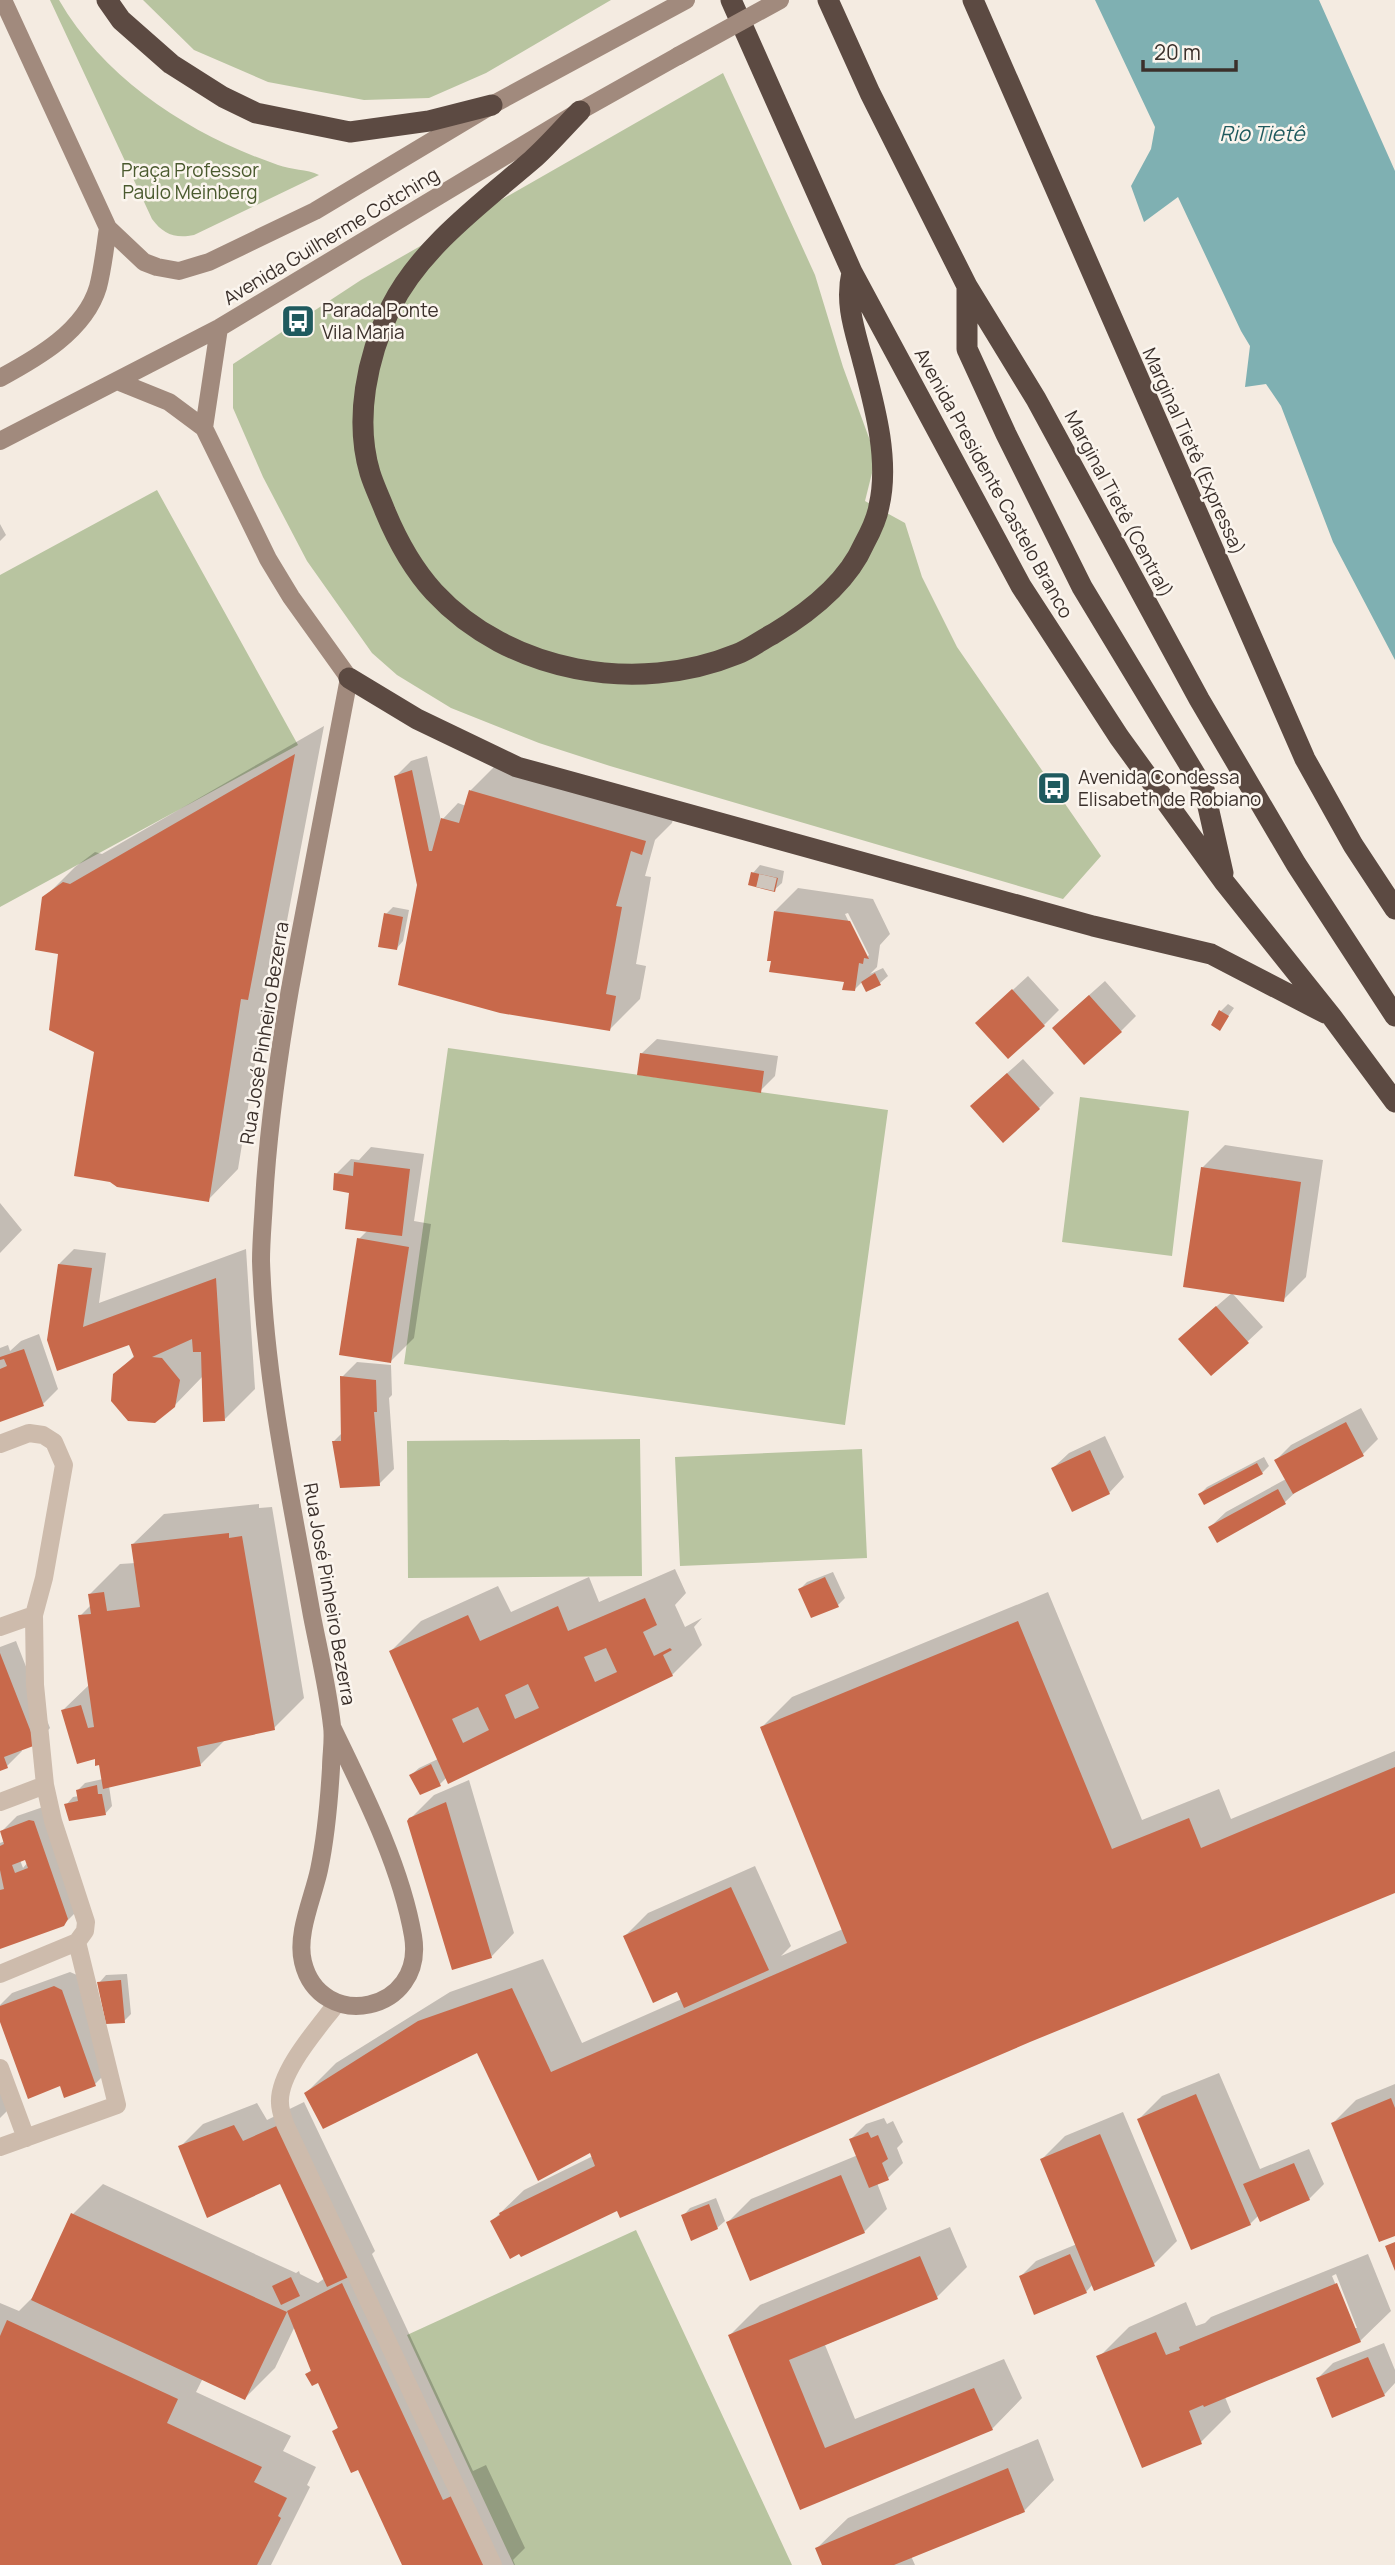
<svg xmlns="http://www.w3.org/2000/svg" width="1395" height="2565" font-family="Manrope,sans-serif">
  <rect width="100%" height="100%" fill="#f4ebe1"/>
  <path fill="#b8c4a0" d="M 50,0 L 59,0 C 106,81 191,135 278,165 C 291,170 307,169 319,175 L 194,235 C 175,239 163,234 152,219 Z
    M 143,0 L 611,0 L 486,73 L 429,98 L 364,100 L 268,82 L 194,50 Z
    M 723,73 L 815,275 L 843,367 L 876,457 L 865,501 L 905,523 L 922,577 L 957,647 L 1101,856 L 1063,899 L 610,766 L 539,743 L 451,708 L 397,675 L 372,653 L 307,561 L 263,477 L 233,408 L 233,364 L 361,280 Z
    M 157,490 L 298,745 L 0,907 L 0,575 Z
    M 448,1048 L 888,1110 L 845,1425 L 404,1364 Z
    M 1080,1097 L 1189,1111 L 1172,1256 L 1062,1242 Z
    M 640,1439 L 642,1576 L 408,1578 L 407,1441 Z
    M 862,1449 L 867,1558 L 680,1566 L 675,1457 Z
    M 636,2230 L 792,2565 L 514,2565 L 407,2335 Z"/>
  <path fill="#7fb0b2" d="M 1095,0 L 1319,0 L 1395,171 L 1395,660 L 1333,542 L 1281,406 L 1266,384 L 1245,387 L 1250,346 L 1241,331 L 1178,197 L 1144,222 L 1131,186 L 1151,149 L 1155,127 Z"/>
  <path fill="#0003" fill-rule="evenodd" d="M 0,524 L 6,535 L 0,541 Z
    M 324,726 L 278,968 L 269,977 L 238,1169 L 208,1200 L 96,1051 L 60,952 L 44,898 L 75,867 L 95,852 L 102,854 Z
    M 427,756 L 441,821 L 458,803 L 466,806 L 471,790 L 501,760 L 675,811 L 672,823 L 655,840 L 645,876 L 651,877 L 636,964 L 646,966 L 640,999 L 610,1029 L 418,885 L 396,776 L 411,761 Z
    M 760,865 L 784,871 L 782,883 L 774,890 L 753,873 Z
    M 798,888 L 873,899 L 890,934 L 880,945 L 877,967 L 870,974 L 883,968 L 888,976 L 880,983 L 867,990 L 863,981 L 854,990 L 775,911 ZM 848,913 L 869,955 L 866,958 L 845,914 Z
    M 393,907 L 409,910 L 403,941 L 396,949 L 386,914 Z
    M 1028,976 L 1059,1010 L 1044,1025 L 993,1008 Z
    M 1105,981 L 1136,1016 L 1121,1031 L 1069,1013 Z
    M 1228,1004 L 1234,1008 L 1220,1028 L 1221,1011 Z
    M 657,1039 L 778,1056 L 775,1076 L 760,1091 L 641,1054 Z
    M 1023,1059 L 1054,1093 L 1039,1108 L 987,1091 Z
    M 1225,1145 L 1323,1160 L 1306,1277 L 1283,1300 L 1232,1293 L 1263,1327 L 1247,1342 L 1196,1324 L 1232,1293 L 1202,1168 Z
    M 371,1147 L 424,1154 L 414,1221 L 431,1224 L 414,1338 L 391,1361 L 359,1239 L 368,1230 L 351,1191 L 336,1174 L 351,1159 L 359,1160 Z
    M 0,1203 L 22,1230 L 0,1253 Z
    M 74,1249 L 106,1253 L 99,1303 L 246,1249 L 255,1389 L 225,1419 L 203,1376 L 174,1406 L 115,1375 L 135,1355 L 130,1342 L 58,1369 L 59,1264 Z
    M 39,1334 L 58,1389 L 43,1404 L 0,1420 L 0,1348 L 8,1345 L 10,1351 L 21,1341 Z
    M 357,1362 L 391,1365 L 392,1395 L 389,1398 L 394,1469 L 379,1484 L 333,1442 L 342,1433 L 342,1377 Z
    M 1361,1408 L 1378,1439 L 1363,1454 L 1300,1488 L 1285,1502 L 1217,1540 L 1210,1527 L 1226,1512 L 1286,1479 L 1276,1460 L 1291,1445 Z
    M 1105,1436 L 1124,1477 L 1109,1493 L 1053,1468 L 1069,1453 Z
    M 1264,1457 L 1269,1466 L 1262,1473 L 1200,1494 L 1207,1487 Z
    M 259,1504 L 259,1508 L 272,1507 L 304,1698 L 274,1728 L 226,1739 L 200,1765 L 109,1786 L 112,1806 L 105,1814 L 66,1805 L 73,1797 L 79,1796 L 78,1790 L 85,1783 L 103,1779 L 101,1763 L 63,1710 L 90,1684 L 80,1616 L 92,1604 L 90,1594 L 120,1564 L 136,1563 L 133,1544 L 164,1514 Z
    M 675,1569 L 686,1593 L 675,1605 L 685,1627 L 702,1618 L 694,1627 L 702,1645 L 672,1675 L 447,1777 L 440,1784 L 411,1775 L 419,1768 L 438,1759 L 391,1651 L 421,1621 L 498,1586 L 511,1612 L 589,1577 L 599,1602 Z
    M 833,1572 L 845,1598 L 838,1605 L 800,1589 L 807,1582 Z
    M 1048,1592 L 1142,1820 L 1219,1789 L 1231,1819 L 1395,1751 L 1395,1891 L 617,2208 L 492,2221 L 524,2190 L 593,2156 L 590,2151 L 478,2050 L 306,2093 L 336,2063 L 450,1992 L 543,1959 L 582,2043 L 682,1999 L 678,1990 L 625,1936 L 648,1913 L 755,1866 L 791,1946 L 781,1956 L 843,1929 L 762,1727 L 792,1697 Z
    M 16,1641 L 50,1728 L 35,1744 L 21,1749 L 22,1751 L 7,1766 L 0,1769 L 0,1647 Z
    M 469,1780 L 514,1933 L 491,1957 L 410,1819 L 434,1795 Z
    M 46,1806 L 79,1909 L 63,1925 L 0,1947 L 0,1843 L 5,1841 L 2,1831 L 17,1816 ZM 26,1857 L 28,1862 L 23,1868 L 20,1860 Z
    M 70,1972 L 77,1975 L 110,2069 L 95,2084 L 61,2084 L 0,2017 L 0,2005 L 12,1993 Z
    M 127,1974 L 131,2014 L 124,2021 L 99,1983 L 106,1975 Z
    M 0,2065 L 10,2108 L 0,2118 Z
    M 1219,2073 L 1260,2169 L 1309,2149 L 1324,2184 L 1309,2199 L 1259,2215 L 1250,2224 L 1139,2119 L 1162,2096 Z
    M 1395,2084 L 1395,2234 L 1333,2123 L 1356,2100 Z
    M 304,2102 L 375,2251 L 372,2254 L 473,2471 L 486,2465 L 525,2548 L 513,2560 L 515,2565 L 404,2565 L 359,2468 L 334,2432 L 339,2426 L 319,2380 L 307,2374 L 312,2369 L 295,2326 L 275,2368 L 245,2398 L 203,2378 L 196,2392 L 291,2436 L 283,2451 L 316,2467 L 307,2485 L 310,2487 L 271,2565 L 0,2565 L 0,2303 L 19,2311 L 35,2295 L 73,2214 L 103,2184 L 296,2273 L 299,2271 L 300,2274 L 318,2283 L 325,2278 L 281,2182 L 180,2147 L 203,2124 L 257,2103 L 267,2120 Z
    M 1123,2112 L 1177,2241 L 1154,2264 L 1093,2284 L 1086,2292 L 1021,2276 L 1036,2261 L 1077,2244 L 1042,2159 L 1065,2136 Z
    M 884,2118 L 887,2124 L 893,2121 L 903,2142 L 897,2148 L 903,2163 L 888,2178 L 877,2183 L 887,2209 L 864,2232 L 728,2222 L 751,2199 L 858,2155 L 851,2139 L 866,2124 Z
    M 716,2198 L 725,2221 L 717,2228 L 683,2216 L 690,2208 Z
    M 950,2227 L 967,2267 L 937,2297 L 825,2345 L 855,2419 L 1004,2359 L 1022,2398 L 992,2429 L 801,2507 L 730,2335 L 760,2305 Z
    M 1368,2254 L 1391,2311 L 1360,2341 L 1225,2397 L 1231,2412 L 1201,2442 L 1099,2357 L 1129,2327 L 1186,2302 L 1196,2326 L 1205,2323 L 1211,2317 ZM 1336,2274 L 1357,2328 L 1354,2328 L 1332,2276 Z
    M 1384,2343 L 1395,2370 L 1395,2383 L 1384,2395 L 1318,2378 L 1333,2363 Z
    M 1038,2439 L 1054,2480 L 1024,2511 L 911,2556 L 915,2565 L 824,2565 L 817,2548 L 848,2518 Z"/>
  <path fill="#c8694b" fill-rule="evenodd" d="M 295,754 L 248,1000 L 241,999 L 209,1202 L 117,1187 L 110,1182 L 74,1176 L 94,1052 L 49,1030 L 58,954 L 35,950 L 42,897 L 63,882 L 70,884 Z
    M 412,770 L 429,851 L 432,851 L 441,818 L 459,823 L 469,790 L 646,841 L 642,855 L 631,851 L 616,906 L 622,907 L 606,994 L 616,996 L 610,1031 L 500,1013 L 398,985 L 417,885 L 394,776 Z
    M 751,872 L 778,878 L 775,892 L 748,885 Z
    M 774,911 L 850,921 L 869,959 L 864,958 L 863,964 L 859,963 L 855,991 L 842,990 L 844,982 L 769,972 L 771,961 L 767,961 Z
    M 384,913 L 403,917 L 397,950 L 378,947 Z
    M 875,973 L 881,985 L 866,992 L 861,982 Z
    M 1012,989 L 1045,1026 L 1008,1059 L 975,1023 Z
    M 1089,995 L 1122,1032 L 1084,1065 L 1052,1028 Z
    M 1219,1010 L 1229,1016 L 1220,1031 L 1211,1025 Z
    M 640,1053 L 764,1071 L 761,1093 L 637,1075 Z
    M 1007,1073 L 1040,1109 L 1003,1143 L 970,1106 Z
    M 354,1162 L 410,1169 L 402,1236 L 345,1229 L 349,1193 L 333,1190 L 334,1173 L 353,1176 Z
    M 1201,1167 L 1301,1182 L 1284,1302 L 1183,1287 Z
    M 357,1238 L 409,1247 L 391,1363 L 339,1355 Z
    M 58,1264 L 92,1268 L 83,1327 L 216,1278 L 225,1421 L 203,1422 L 201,1352 L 193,1352 L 192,1339 L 152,1357 L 162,1358 L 180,1380 L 175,1407 L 155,1423 L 128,1421 L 111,1401 L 113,1374 L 134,1357 L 129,1345 L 57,1371 L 47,1340 Z
    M 1216,1306 L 1249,1343 L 1211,1376 L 1178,1339 Z
    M 24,1349 L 44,1406 L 0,1422 L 0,1369 L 7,1366 L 4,1359 L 0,1360 L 0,1357 Z
    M 340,1376 L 376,1380 L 377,1412 L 374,1412 L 380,1486 L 340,1488 L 332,1441 L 341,1441 Z
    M 1346,1422 L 1364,1456 L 1293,1494 L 1274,1460 Z
    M 1090,1450 L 1110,1494 L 1072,1512 L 1051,1468 Z
    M 1257,1463 L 1263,1474 L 1204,1505 L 1198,1494 Z
    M 1278,1489 L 1286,1504 L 1217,1543 L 1208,1527 Z
    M 229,1533 L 229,1538 L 242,1536 L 275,1730 L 197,1747 L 201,1766 L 103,1789 L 99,1765 L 95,1766 L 95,1759 L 77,1764 L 61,1710 L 81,1705 L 88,1728 L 94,1727 L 78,1615 L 91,1614 L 88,1594 L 104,1592 L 107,1611 L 140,1607 L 131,1544 Z
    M 825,1577 L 839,1607 L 811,1618 L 798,1589 Z
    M 645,1598 L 657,1625 L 643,1632 L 654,1656 L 670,1648 L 672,1650 L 663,1655 L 673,1676 L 448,1784 L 389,1651 L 468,1615 L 480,1641 L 558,1606 L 568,1631 ZM 606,1648 L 617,1672 L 595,1682 L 584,1657 ZM 528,1684 L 539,1708 L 515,1719 L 505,1695 ZM 478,1707 L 489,1730 L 463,1743 L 452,1719 Z
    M 1018,1621 L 1112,1849 L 1189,1818 L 1201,1848 L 1395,1767 L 1395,1893 L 1030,2042 L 620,2218 L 617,2211 L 521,2257 L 519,2254 L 510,2259 L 490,2221 L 500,2215 L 499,2213 L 595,2166 L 590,2153 L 538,2181 L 477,2053 L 323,2129 L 304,2093 L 418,2021 L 512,1988 L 551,2072 L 847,1943 L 760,1727 Z
    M 0,1653 L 36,1745 L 4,1757 L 8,1768 L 0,1771 Z
    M 431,1764 L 441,1786 L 420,1795 L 409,1775 Z
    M 97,1785 L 98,1794 L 102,1794 L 106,1815 L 69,1821 L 64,1804 L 78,1801 L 76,1790 Z
    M 446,1802 L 492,1958 L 452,1970 L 407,1821 L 409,1818 Z
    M 29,1820 L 34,1821 L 68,1919 L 64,1926 L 0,1949 L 0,1890 L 4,1889 L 0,1870 L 0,1846 L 4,1844 L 0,1831 ZM 25,1860 L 28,1868 L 15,1873 L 12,1865 Z
    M 731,1887 L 769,1970 L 684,2008 L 677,1992 L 653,2003 L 623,1936 Z
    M 121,1980 L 125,2023 L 106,2024 L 97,1982 Z
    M 54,1986 L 62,1990 L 96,2086 L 64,2098 L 60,2086 L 28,2099 L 0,2022 L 0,2006 Z
    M 1196,2094 L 1251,2225 L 1191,2250 L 1137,2119 Z
    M 1391,2098 L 1395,2108 L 1395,2236 L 1379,2242 L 1331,2123 Z
    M 281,2124 L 353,2275 L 327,2287 L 280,2184 L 207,2218 L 178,2146 L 234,2125 L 243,2141 Z
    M 868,2132 L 871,2138 L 878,2135 L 888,2159 L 882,2163 L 889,2180 L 869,2188 L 849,2139 Z
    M 1100,2134 L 1155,2266 L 1094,2291 L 1040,2159 Z
    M 1294,2163 L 1310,2200 L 1260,2222 L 1243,2184 Z
    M 841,2175 L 865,2233 L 750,2281 L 726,2222 Z
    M 709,2204 L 718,2229 L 691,2241 L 681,2215 Z
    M 71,2213 L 287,2312 L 245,2400 L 31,2300 Z
    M 1395,2242 L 1395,2271 L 1385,2246 Z
    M 1070,2254 L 1087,2293 L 1034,2315 L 1019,2276 Z
    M 920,2256 L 938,2299 L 789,2360 L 825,2448 L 974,2388 L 993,2430 L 800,2510 L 728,2335 Z
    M 291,2277 L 300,2296 L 281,2305 L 272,2286 Z
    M 342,2283 L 443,2500 L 456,2494 L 489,2565 L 402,2565 L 358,2470 L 351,2473 L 332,2431 L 338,2428 L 318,2383 L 312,2386 L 305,2374 L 311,2371 L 287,2311 Z
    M 1337,2283 L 1361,2342 L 1204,2407 L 1203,2405 L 1189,2411 L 1202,2444 L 1142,2468 L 1096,2356 L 1156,2332 L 1166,2355 L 1180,2350 L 1179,2347 Z
    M 7,2320 L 178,2399 L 167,2423 L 262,2467 L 254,2482 L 287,2498 L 278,2516 L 281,2518 L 257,2565 L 0,2565 L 0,2336 Z
    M 1368,2357 L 1385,2396 L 1332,2418 L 1316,2378 Z
    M 1008,2468 L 1025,2512 L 894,2565 L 822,2565 L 815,2548 Z"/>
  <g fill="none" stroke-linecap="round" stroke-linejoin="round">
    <path stroke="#cfc6bd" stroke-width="18" stroke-dasharray="18 9" stroke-linecap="butt" d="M 765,889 L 768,876"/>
    <path stroke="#cdbbac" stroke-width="18" d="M 0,1444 L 29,1433 L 43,1435 L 54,1442 L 64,1465 L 44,1578 L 34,1615 L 35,1685 L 45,1785 L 53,1821 L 86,1922 L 85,1931 L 77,1942 L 117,2105 L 0,2147
      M 0,1627 L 34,1615
      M 0,1802 L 45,1785
      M 0,1974 L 77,1942
      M 337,2003 C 319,2027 278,2072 280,2103 C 280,2110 283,2118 285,2124 L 493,2565
      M 0,2068 L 26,2138"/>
    <path stroke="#a18a7d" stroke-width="18" d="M 3,0 L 108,228 L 144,262 L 157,267 L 179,271 L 209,262 L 315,211 L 492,105 L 686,0
      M 0,378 C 37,358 85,331 98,287 C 103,268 105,247 108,228
      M 117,381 L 169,402 L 204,428 L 268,559 L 291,597 L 349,678 C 329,781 309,885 290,989 C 278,1059 268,1129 264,1201 C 263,1221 261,1241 261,1261 C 265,1381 291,1498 312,1616 C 319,1652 328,1689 332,1726 C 334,1739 331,1754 331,1768 C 329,1802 326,1837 319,1870 C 313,1898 296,1934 303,1962 C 320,2033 426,2013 413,1936 C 401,1866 364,1793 333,1729
      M 204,428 L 219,328
      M 0,441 L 219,328 L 580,111 L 678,56"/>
    <path stroke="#5c4a42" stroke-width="21" d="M 107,0 L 121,20 L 171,64 L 223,97 L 256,113 L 350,132 L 429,121 L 492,105
      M 731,0 L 852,272 L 1021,586 L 1119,737 L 1225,883 L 1332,1017 L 1395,1102
      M 828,0 L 870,93 L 967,286 L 1036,399 L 1199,699 L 1296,864 L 1395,1016
      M 973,0 L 1305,759 L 1353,845 L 1395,909
      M 580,111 C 564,127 549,145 532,160 C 483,202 420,248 391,307 C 367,357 354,419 370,473 C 374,486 380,498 385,511 C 397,540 413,569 434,592 C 509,673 637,695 737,654 C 750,649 761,640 773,634 C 808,613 847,583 864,544 C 870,533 877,519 879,506 C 890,459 874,404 862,358 C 854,328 845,303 852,272
      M 967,288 L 967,349 L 1006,434 L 1082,587 L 1204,789 L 1223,873
      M 349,678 L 417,719 L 517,767 L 1093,926 L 1211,954 L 1325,1013"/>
    <path stroke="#a18a7d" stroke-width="18" d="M 678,56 L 780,0"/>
  </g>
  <defs>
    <g id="bus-square" transform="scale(1.75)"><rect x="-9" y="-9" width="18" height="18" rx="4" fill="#1f5a5e" stroke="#fbf5ee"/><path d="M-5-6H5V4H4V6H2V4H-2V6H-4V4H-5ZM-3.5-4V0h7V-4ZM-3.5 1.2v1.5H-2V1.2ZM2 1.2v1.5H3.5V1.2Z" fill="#fff"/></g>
  </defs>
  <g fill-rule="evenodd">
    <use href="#bus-square" x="298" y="321"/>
    <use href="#bus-square" x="1054" y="788"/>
  </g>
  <g text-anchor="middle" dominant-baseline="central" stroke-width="5" stroke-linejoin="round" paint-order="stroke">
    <g font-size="19" fill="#4a5a2e" stroke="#fbf5ee">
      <text x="190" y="170">Praça Professor<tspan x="190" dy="22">Paulo Meinberg</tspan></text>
    </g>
    <g font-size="19" fill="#3b302b" stroke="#fbf5ee">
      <text transform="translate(331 236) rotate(-31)">Avenida Guilherme Cotching</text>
      <text transform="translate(1194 451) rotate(66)">Marginal Tietê (Expressa)</text>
      <text transform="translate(994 483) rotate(61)">Avenida Presidente Castelo Branco</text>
      <text transform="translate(1119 504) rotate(62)">Marginal Tietê (Central)</text>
      <text transform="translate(264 1033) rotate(-81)">Rua José Pinheiro Bezerra</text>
      <text transform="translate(330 1594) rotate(80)">Rua José Pinheiro Bezerra</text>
    </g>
    <g font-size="19" fill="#3b302b" stroke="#fbf5ee" text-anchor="start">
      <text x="322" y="310">Parada Ponte<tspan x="322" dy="22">Vila Maria</tspan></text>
      <text x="1078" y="777">Avenida Condessa<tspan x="1078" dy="22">Elisabeth de Robiano</tspan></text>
    </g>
    <g font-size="21" font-style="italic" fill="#1f5a5e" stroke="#fbf5ee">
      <text x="1262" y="133">Rio Tietê</text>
    </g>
  </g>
  <path d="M1143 60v10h93v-10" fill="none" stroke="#3b302b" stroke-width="3.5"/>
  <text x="1154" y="60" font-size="21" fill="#3b302b" stroke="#fbf5ee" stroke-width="5" paint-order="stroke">20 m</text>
</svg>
